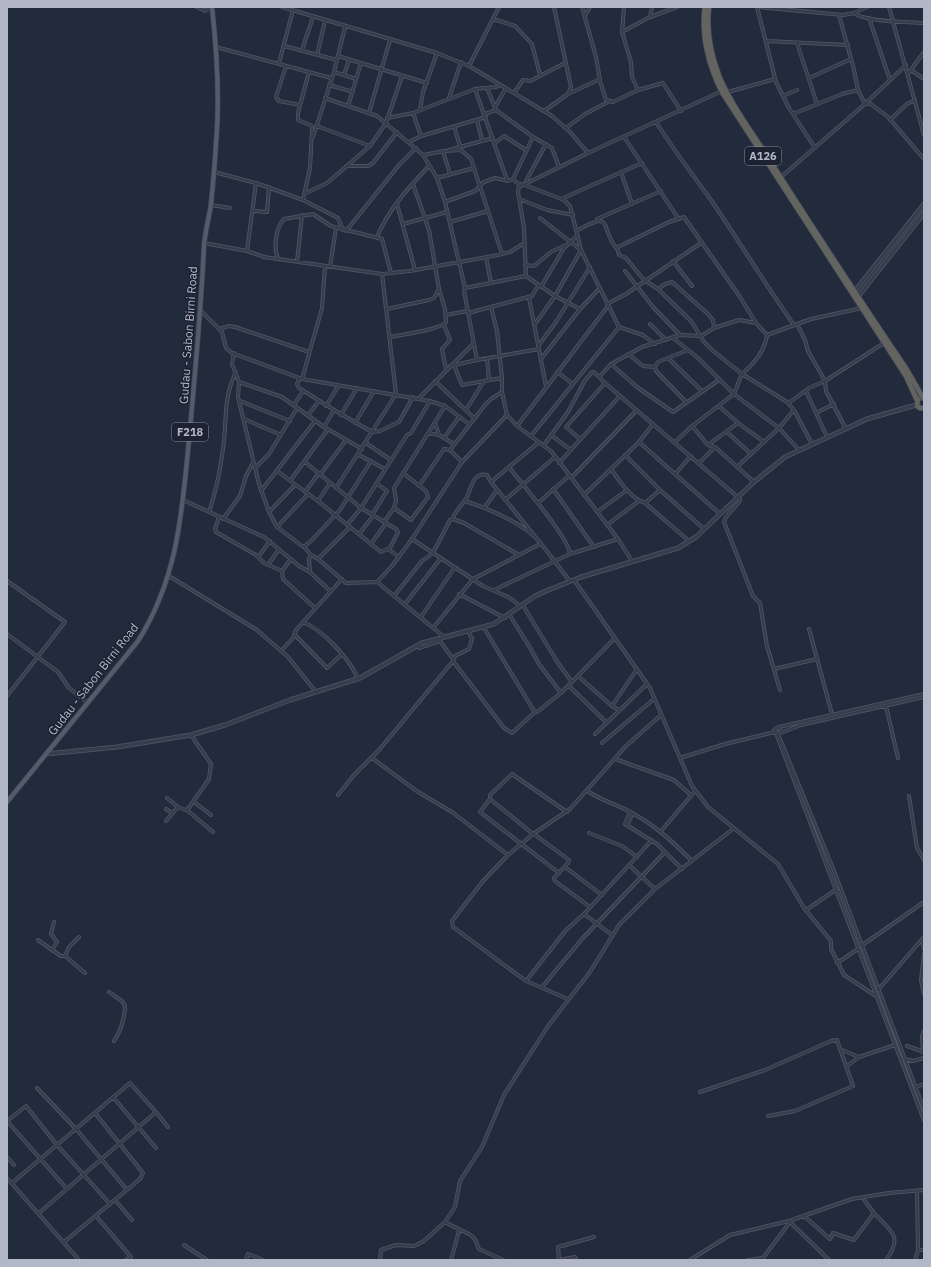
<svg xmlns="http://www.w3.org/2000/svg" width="931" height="1267" font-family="'IBM Plex Sans',sans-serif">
  <rect width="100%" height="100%" fill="#222b3c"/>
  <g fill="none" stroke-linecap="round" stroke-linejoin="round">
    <g stroke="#515867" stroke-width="4">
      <path id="minor" d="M 197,7 L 205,11 L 210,7
        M 282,7 L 437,53 L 469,66 L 552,116 L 570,132 L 588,153
        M 554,7 L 571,87 L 568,94
        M 582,7 L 596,57 L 600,80
        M 624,7 L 622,32 L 631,62 L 632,77 L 638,90
        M 757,7 L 776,82 L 789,108 L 815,148
        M 758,7 L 843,15 L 854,13 L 867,7
        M 889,7 L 924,135
        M 854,13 C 864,22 909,22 924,23
        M 839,15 L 854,70 L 858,90 L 865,104
        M 585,16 L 590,7
        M 650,17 L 652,7
        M 869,18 L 890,80
        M 493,19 L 515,26 L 532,44 L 540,75
        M 622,32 L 650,17 L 677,7
        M 766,41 L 848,45
        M 797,43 L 817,104
        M 284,46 L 337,60
        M 216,47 L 331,78
        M 302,50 L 313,17
        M 317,55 L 325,21
        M 338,56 L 427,83
        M 279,63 L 293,10
        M 286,66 L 276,97 L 279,101 L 300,105
        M 469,66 L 499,7
        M 911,70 L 924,79
        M 334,72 L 356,79
        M 908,74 L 924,52
        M 344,75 L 349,60
        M 809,78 L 851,59
        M 329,85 L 353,92
        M 487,88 L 496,110 L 533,137 L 552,148 L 559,167
        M 475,89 L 507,180
        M 728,92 L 775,79
        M 514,93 L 523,80 L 530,81 L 565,63
        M 783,96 L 797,90
        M 325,98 L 377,116 L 423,155 L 437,178 L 445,202 L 465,288 L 464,291 L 477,360
        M 449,98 L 461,62
        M 865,104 L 871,104 L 888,117 L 924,159
        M 348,106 L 361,63
        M 495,107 L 506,88
        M 420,110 L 423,92 L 437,53
        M 544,111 L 568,94 L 598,80 L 600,81 L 606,100 L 613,102 L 638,90 L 663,83 L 681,111
        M 369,113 L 390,40
        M 413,113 L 421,136
        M 485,114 L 496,110
        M 793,114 L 842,94 L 858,90
        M 387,118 L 413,113 L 475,89 L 496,87 L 500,85
        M 477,120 L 482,140
        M 890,120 L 907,104 L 915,100
        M 656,122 C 673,149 692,174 711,200 C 739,241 765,284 794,325
        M 317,126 L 370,146
        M 454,126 L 460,146
        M 566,128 L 585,114 L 608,102
        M 313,137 L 334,72 L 345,27
        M 624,137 L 678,218
        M 409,142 L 421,136 L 486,117
        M 495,143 L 504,136 L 526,150
        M 449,150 L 493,138
        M 443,151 L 461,150 L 471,159 L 502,254
        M 443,151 L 450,174
        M 423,155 L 444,151
        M 346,166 L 368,166 L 373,163 L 397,132
        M 214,172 L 256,183 L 303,200 L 338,218 L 343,230
        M 621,172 L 632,204
        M 781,177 L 865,104 L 906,65
        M 437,178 L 474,168
        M 513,179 L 520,185
        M 526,181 L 546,144
        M 522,184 L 564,200 L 570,206 L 581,250 L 619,327 L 643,335 L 655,344
        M 304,194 L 327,183 L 370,146 L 386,123 L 402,76
        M 519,199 L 547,210 L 573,215
        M 561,199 L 642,163
        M 303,200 L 310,168 L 312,131 L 312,126 L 298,120 L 298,113 L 309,72
        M 445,202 L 475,191 L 484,182 L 495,178 L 508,181 L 513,179 L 533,137
        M 397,204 L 415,270
        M 211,205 L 230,208
        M 254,211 L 267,212 L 269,187
        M 540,218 L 581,250
        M 597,219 L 661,191
        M 450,222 L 488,211
        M 403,224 L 447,212
        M 346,231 L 399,165 L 416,148
        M 576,231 C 614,210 599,225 616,248 L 669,222 L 684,217 L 740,297 L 756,323 L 767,335 C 765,351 754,364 742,374 L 712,350 L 704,342 L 691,321 L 658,289 L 644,280 L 626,258 L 619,255 L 617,248
        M 377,237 C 388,210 409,187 429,166
        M 204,243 L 247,251 L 264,257 L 382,274 L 410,271 L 498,255 L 510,252 L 523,244
        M 247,251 L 256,183
        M 486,257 L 491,283
        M 278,258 C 273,248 276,227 284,219 L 313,214 L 331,226 L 382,239 L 391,273
        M 673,261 L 692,286
        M 297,262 L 302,215
        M 525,265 L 534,266 L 551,252 L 566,245
        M 330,267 L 336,228
        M 625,271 L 653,307 L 680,335
        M 541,287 L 564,248 L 577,236
        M 465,288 L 526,276
        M 658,289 L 665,284 L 672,282 L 708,314 L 713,320 L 714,328
        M 529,298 L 546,386
        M 607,304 L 626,294 L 701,243
        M 491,307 L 497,331 L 502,378 L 502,392 L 507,415 L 517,426 L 551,451 L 618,539 L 632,561
        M 387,309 L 429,300 L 434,298 L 439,289
        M 580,309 L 555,296 L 526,276 L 524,228 L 518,192 L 519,187 L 588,153 L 722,91
        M 201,311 L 222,332 L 226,348 L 232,353 L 302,379 L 430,401 L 445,406 L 469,424
        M 468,313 L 532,296 L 538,286
        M 446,315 L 467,311
        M 535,324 L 555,296 L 581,250
        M 650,324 L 666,340
        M 797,324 L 805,340 L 808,351 L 825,381 L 826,391 L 846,429
        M 444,325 L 450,340 L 442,349 L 446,369
        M 219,329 L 229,326 L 235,327 L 309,352
        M 767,335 L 811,319 L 862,308
        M 391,337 C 400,335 443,329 446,322 L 445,309 L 439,289 L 429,230 L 413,184
        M 673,338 L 698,358 L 734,394 L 742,374 L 787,402 L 794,410 L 812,444
        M 538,346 L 556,322 L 590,267
        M 234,353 L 232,364 L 239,382 L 238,397 L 259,484 L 269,512 L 277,527 L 302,546 L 305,546 L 311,541 L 340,510 L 371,461
        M 628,354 L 643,366 L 655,367
        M 487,358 L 489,380
        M 668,358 L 702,391
        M 541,359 L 580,309 L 599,289
        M 611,364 L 637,387 L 673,412 L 719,380
        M 454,365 L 462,385 L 484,381
        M 450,366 L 477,360 L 539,349
        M 655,367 L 656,371 L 686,402
        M 655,367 L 658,362 L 688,350
        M 557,372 L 573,384
        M 599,377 L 611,364 L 642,347 L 680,335 L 701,336 L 714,328 L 739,320 L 756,323
        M 300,378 L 297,384 L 299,388 L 334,410 L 372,432 L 380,431 L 399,422 L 413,397
        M 302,379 L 322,308 L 325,266
        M 435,381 L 474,418
        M 239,382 L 282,397 L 324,427 L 362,449
        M 806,391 L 827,437
        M 419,398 L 473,344
        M 240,401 L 290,421
        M 787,402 L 790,402 L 809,388 L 825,381 L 884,343
        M 294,405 L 303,391
        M 326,406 L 339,385
        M 720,407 L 738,423 L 764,442
        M 466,410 L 484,381 L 502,378
        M 816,413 L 834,404
        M 308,415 L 319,401
        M 341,415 L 357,388
        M 244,419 L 281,435
        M 355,423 L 374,391
        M 435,423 L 439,435
        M 517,426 L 608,306
        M 692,426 L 708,445 L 715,447 L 754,482
        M 324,427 L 334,410
        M 727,432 L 751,454
        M 428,433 L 439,435 L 454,444
        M 551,435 L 571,450
        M 531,436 L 619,327
        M 444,438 L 459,417
        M 580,439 L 566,427 L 605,383 L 740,499 L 740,501 L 726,517 L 724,522 L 753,596 L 760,603 L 767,646 L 780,690
        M 639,442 L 720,514
        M 675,442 L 692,426 L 734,394 L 779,428 L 799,450
        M 366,443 L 391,460
        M 544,445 L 568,412 L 584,382 L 592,372 L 594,372 L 605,383
        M 708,445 L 738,423
        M 450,450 L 485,405 L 491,399 L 502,392
        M 359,455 L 385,469
        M 625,455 L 660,490 L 704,529
        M 559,463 L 619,397
        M 699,463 L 715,447
        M 509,467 C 521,483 569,538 570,554
        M 737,467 L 779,428 L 794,410
        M 255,468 L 269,454 L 297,408
        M 611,469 C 620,481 630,498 645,503 L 660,490
        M 277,471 L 318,501 L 381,552 L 390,548 L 398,532 L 396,529 L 361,508 L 305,462
        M 676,473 L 691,456
        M 320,475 L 346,440
        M 572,477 L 636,411
        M 290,481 L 328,429
        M 491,482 L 539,442
        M 419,486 L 444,449 L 450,450 L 462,462
        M 336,488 L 396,394 L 382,274
        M 553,489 L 594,547
        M 261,491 L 315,421
        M 305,492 L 319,473
        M 584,495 L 639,442 L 653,424
        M 183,500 L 264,537 L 299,566 L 310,572 L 330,591
        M 505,500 L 555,457
        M 318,501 L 330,483
        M 465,501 C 489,509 519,521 538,540 C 549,553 559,568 570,581
        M 538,503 L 570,475
        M 645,503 L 689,541
        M 485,507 L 497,490
        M 394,508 L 411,520 L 428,497 L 426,491 L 403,473
        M 209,512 C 216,492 220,471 223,449 C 227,422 223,399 235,374
        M 269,512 L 295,485
        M 597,512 L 627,490
        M 372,515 L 387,491 L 376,483
        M 219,517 L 215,529 L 216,532 L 256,555 L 264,563 L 282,571
        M 223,519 L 240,496 L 246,476 L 253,463
        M 453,519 L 454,515 C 458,509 462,504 466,499 C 471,491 472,471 487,475 L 491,482 L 537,539
        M 384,522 L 394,508 L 396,501 L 394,488 L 445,406
        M 347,525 L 361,508 L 407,435 L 411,433 L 430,401
        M 607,525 L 639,501
        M 277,527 L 308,494
        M 359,534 L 373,516
        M 412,539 L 483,586 L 510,598 L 520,606
        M 371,544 L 386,523
        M 303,546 L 311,555 L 309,559 L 310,572
        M 388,549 L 399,557
        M 311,555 L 318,559 L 346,583 L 377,582 L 392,566 L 412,539 L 462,462 L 507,415
        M 258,557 L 270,541
        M 291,559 L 282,571 L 283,579 L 315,608
        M 318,559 L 350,527
        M 268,565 L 279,549
        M 169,576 L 257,630 L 288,657 L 316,692
        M 574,580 L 650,688 L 692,786 L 708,807 L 778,864 L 804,908 L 831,941 L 831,949 L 844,975 L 876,996
        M 7,581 L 65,622 L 7,696
        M 377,582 L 443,636
        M 494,590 L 570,554 L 618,539
        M 459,594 L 505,618
        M 394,596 L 422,561 L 433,553 L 450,520 L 453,519 L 464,523 L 519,555
        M 405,604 L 441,558
        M 522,604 L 558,663 L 572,682
        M 509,614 L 529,646 L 539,664 L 561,693
        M 421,617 L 455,567
        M 303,622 C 323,630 350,659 358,679
        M 433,628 L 473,579 L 540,544
        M 484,628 L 534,711 L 537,712 L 561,693 L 615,638
        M 809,629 L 832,714
        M 7,634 L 58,672 L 69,688 L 88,703
        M 295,635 L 327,668 L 342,654
        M 418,645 L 419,648 L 440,641 L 453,659
        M 281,651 L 293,638 L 296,630 L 342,579
        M 453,661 L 504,728 L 512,733 L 535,712
        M 774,669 L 817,659
        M 578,676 L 612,706 L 619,710
        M 569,686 L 606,722
        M 612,706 L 637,669
        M 886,706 L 898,758
        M 779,727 L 924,694
        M 781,731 L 778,727 L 774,730 L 778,734 L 801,725 L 924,697
        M 776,733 L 924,1120
        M 595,734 L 647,684
        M 778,734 L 834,871 L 924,1110
        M 602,743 L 654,699
        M 372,758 L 418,792 L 452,812 L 508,855
        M 680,758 L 725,744 L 775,732
        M 615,759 L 674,780 L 691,795
        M 587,791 C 602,801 619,805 634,814 C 657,827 674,843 692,861
        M 338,795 L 354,775 L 379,750 L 453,661 L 455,656 L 469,649 L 472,639 L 468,631
        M 909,796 L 917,848 L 924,860
        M 167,798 L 178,807
        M 490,799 L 533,834
        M 194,802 L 211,815
        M 166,809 L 172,813
        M 187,810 L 213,832
        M 630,812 L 625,824 L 657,844 L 682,869
        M 166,821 L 178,807 L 185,810 L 188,809 L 209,779 L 211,764 L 191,735
        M 627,825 L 633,813
        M 661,831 L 695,791
        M 589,833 L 622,846 L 637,857
        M 534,834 L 569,860 L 568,863 L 554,878 L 555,881 L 590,907
        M 629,865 L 655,889
        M 565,867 L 602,895
        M 559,873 L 480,812 L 490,799 L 490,795 L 512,774 L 567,812
        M 806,910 L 837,889
        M 584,914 L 612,935
        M 54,922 L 51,934 L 57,942 L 52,950 L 61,956 L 65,956
        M 79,937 L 69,947 L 65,956 L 85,973
        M 922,939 L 924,949
        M 38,940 L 52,950
        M 861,946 L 924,902
        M 924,954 L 921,980 L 924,994
        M 837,963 L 858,949
        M 526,981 L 566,930 L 584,914 L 652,840
        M 542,987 L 582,939 L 665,852
        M 878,990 L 924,937
        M 109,992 C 124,1003 128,1001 123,1020 C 121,1029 119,1034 114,1041
        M 568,999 L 526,981 L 453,927 L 452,921 L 483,881 L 508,855 L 533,834 L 570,809 L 625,747 L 661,715
        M 907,1046 L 924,1052
        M 842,1050 L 859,1057
        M 923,1052 L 922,1036 L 924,1031
        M 904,1059 L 913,1061 L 924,1058
        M 847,1066 L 859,1057 L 895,1045
        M 916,1087 L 924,1084
        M 37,1088 L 76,1129 L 127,1190
        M 700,1092 L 765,1070 L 831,1041 L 837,1040 L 853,1086 L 795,1111 L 768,1116
        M 113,1097 L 156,1148
        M 156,1112 L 168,1127
        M 7,1157 L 14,1165
        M 7,1178 L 79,1260
        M 12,1183 L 130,1083 L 156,1112 L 39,1213
        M 67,1189 L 7,1121 L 26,1106 L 57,1145 L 110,1204
        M 862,1197 C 866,1202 870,1208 874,1213 C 888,1229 905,1235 886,1260
        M 115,1200 L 132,1220
        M 96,1216 L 131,1257 L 126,1260
        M 804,1216 L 830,1239 L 833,1233 L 854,1240 L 874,1213
        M 789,1221 L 829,1260
        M 445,1222 C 451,1226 471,1234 473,1237 C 476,1240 477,1245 479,1249 L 503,1260
        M 64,1242 L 140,1179 L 143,1173 L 95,1113
        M 184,1245 L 207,1260
        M 918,1250 L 924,1250
        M 246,1260 L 248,1254 L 263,1260
        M 380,1260 L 381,1250 L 396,1245 L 414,1246 L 424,1241 L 445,1222 L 455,1207 L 460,1181 L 482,1147 L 504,1095 L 548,1026 L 590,972 L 619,925 L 655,889 L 733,829
        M 451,1260 L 459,1231
        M 559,1260 L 558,1247 L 594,1237
        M 559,1260 L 575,1257 L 577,1260
        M 690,1260 L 730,1235 L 789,1221 L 852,1199 L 889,1193 L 924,1190
        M 747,1260 L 763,1258 L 790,1222
        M 915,1260 L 918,1250 L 917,1191"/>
    </g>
    <g stroke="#515867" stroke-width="5">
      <path id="tertiary" d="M 854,292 L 924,204
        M 857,298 L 924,213
        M 46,754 L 117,747 L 191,735 L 225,725 L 290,700 L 360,678 L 422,643 L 494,624 L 535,596 L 546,591 L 581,577 L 678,548 L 696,537 L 754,482 L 785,457 L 867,419 L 916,405"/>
    </g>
    <g stroke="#3f4655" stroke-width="5.5">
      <path id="primary" d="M 7,802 L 138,641 C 178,578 182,512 189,440 C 195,375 201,311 204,246 C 205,232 209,218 211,204 C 213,184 215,163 216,143 C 220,98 217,52 212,7"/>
    </g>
    <g stroke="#414857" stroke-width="6">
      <path id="trunk" d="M 705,7 C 701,35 709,67 722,92 L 906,376 L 917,400
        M 709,7 C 706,29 711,55 719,76 C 732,107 754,135 772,164 C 816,233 861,302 907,370 L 923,398
        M 918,399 L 917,406 L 920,408 L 924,408"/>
    </g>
    <use href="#minor" stroke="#363d4c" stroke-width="2.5"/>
    <use href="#tertiary" stroke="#363d4c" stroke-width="3.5"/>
    <use href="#primary" stroke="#545c6c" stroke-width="4"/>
    <use href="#trunk" stroke="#636360" stroke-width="4.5"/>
  </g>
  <g text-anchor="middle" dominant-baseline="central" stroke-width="3" stroke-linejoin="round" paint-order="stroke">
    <g fill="#1c2231" stroke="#858b9b" stroke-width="1">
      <rect x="745" y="147" width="36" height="18" rx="3"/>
      <rect x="172" y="423" width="36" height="18" rx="3"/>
    </g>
    <g font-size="11" font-weight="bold" fill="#b2b8c8">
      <text x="763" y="156">A126</text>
      <text x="190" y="432">F218</text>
    </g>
    <g font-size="12" fill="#b2b8c8" stroke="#1c2231">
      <text transform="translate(188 335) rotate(-86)">Gudau - Sabon Birni Road</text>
      <text transform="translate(93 679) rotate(-52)">Gudau - Sabon Birni Road</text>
    </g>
  </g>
  <rect width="931" height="1267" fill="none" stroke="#b2b8c8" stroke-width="16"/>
</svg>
